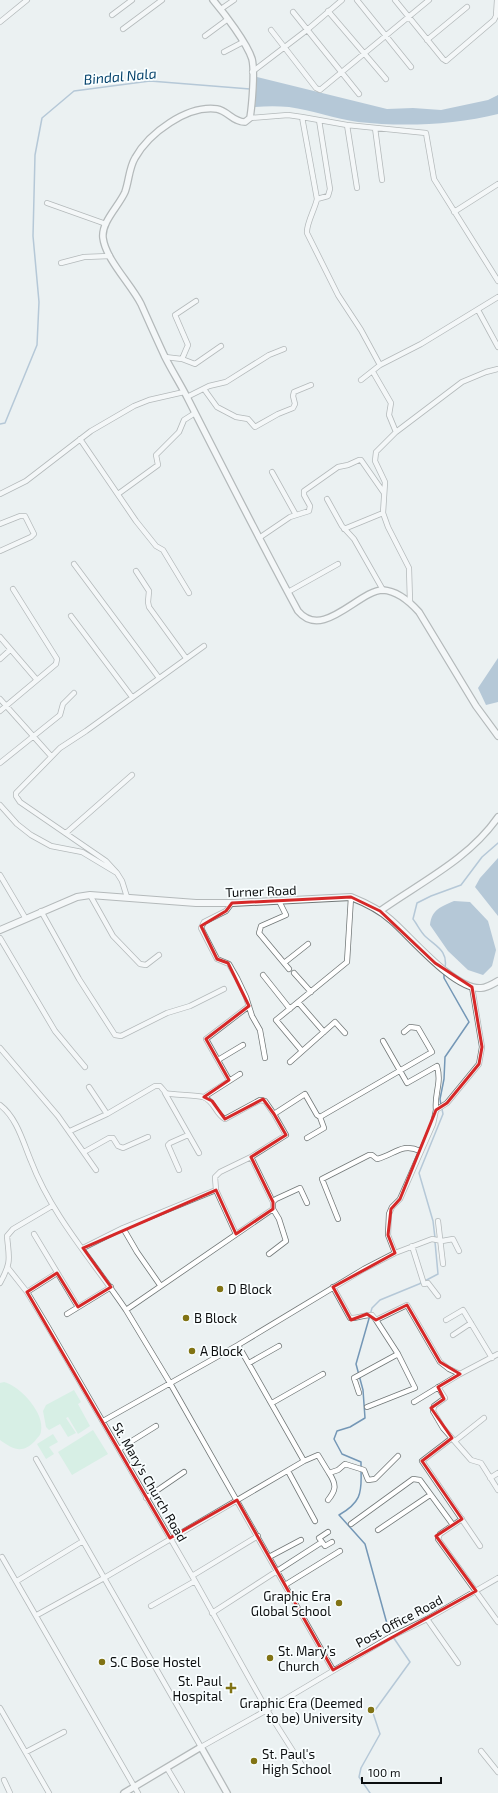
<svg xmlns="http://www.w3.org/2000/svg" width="498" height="1793" font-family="'Exo 2',sans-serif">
  <rect width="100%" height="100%" fill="#ebf1f2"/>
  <path fill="#bfeed5" d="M 4,1382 C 20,1386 45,1413 41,1431 C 41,1435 37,1438 35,1441 C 22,1454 14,1450 0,1440 L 0,1383 Z
    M 74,1390 L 81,1402 L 78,1404 L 90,1426 L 78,1434 L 68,1417 L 66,1418 L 76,1433 L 68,1437 L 60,1424 L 49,1430 L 46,1427 L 43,1411 L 46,1405 Z
    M 93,1430 L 108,1454 L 72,1475 L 58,1452 Z
    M 53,1434 L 58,1442 L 49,1447 L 54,1454 L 46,1459 L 37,1444 Z"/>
  <path fill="#7497b6" d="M 257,77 L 387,109 L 413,108 L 441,110 L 488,100 L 498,95 L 498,114 C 454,125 403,127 358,122 C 335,119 312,110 289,107 C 278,106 267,106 255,107 Z
    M 498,658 L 498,702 L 486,705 L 478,688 Z
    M 498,858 L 498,916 L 475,887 L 480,878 Z
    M 454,901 L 470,902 L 488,921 L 496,950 L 492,966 L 483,975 L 468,970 L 448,951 L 430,925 C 432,909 441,907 454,901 Z"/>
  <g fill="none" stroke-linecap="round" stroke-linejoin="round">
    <path stroke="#7497b6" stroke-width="1.5" d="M 0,424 L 5,423 L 37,345 L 39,302 L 33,236 L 35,155 L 42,118 L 74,91 L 150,81 L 250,89
      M 445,968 C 448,951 437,947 426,937 C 421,933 417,924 413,919 L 417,903 L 431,896 L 461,885 L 482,857 L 498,843
      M 441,1105 L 440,1099 L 444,1079 L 445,1057 L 469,1022 L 444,978 L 444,974
      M 435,1238 L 433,1221 L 419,1173 L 443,1114 L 442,1109
      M 361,1467 L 361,1462 L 342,1454 L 334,1439 L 337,1431 L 350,1427 L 365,1418 L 363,1390 L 356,1364 L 372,1308 L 380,1300 L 419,1284 L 438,1274 L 435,1242
      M 361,1471 C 362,1494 360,1503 339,1515 L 365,1544 L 389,1631 L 410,1662 L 373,1713 L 380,1734 L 361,1768 L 359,1777 L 370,1793"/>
    <g stroke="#717777" stroke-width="6">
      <path id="minor" d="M 357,0 L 411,67
        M 395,0 L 443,59 L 446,61 L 494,20 L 496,16 L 497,0
        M 221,9 L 234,0
        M 328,11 L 386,79
        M 293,12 L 359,94
        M 112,15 L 132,0
        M 0,22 L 27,0
        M 123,29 L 162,0
        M 271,30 L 316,88 L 320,90 L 429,0
        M 205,36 L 228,19
        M 427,40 L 467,7
        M 224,52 L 243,42
        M 252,72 L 307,30 L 342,0
        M 302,117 L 347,125 L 426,133 L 434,179 L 498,281
        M 250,118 L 288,115 L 302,117 L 317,199 C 315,209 306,224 307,233 L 338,295 L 361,330 L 380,365
        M 347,125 L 357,188
        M 375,128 L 382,180
        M 317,199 L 328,196 L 330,189 L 319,120
        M 47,203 L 106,224
        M 454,212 L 498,184
        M 61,263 L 84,257 L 110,256
        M 478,310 L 498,347
        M 165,357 L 182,359 L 195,364 L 221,346
        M 182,359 L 188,345 L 175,315 L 196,301
        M 373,372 L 391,403 L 389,415 L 396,432
        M 361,380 L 380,365 L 421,344 L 498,297
        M 204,389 L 217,407 L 236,417 L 248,419 L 255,427 L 278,414 L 293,408 L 295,404 L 293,396 L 294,392 L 311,385
        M 187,397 L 209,386 L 226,382 L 269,355 L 284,349
        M 80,439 L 136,521 L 156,546 L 163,550 L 189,593
        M 272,472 L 296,515
        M 0,494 L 26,481 L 91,431 L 134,406 L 149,400 L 184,392
        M 118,494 L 158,465 L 156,455 L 179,432 L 184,420 L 195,413
        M 327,499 L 342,526 L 354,539 L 383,590
        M 0,524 L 20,516 L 25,516 L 34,534 L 31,537 L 0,551
        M 344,529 L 383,513
        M 259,538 L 290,517 L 309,511 L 310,506 L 304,495 L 304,491 L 338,467 L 348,465 L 359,460 L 361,460 L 384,493
        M 74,564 L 159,678
        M 136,571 L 149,591 L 148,602 L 149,607 L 186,658
        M 13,589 L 57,659 L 56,664 L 37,680
        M 288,592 L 338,564
        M 410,602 L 409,568 L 388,527 L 383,513 L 385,482 L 375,461 L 376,452 L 396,432 L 462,382 L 486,372 L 498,369
        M 71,616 L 132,697
        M 0,637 L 37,680 L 0,711
        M 0,659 L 10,650
        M 0,699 L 51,756
        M 0,763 L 60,715 L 63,704 L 74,693
        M 0,805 L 17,824 L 31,835 L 51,846 L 82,852 L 117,873 L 122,881 L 127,897
        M 66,833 L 132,775
        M 117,873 L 106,861 L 20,802 L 16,796 L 16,793 L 60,748 L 86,731 L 204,646
        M 0,875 L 26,919
        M 90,895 L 113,936 L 140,964 L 146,965 L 159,955
        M 279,901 L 286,915 L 261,926 L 259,933 L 289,969
        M 232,903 L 226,911 L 204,922 L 201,928 L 217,959 L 229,964 L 237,978 L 246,997 L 252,1016 L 260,1030 L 265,1058
        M 41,911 L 79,979 L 115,1035 L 121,1036 L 167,1013 L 190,1006 L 224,989
        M 0,938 L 55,1031 L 85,1067
        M 284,963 L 308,944
        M 294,973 L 311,992
        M 263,975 L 290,1009
        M 298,1002 L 324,1032
        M 383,1041 L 407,1083 L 437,1066 C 442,1084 434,1093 436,1110
        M 0,1048 L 58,1116 L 96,1170
        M 302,1051 L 276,1020 L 347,962 L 351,897
        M 218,1060 L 243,1045
        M 290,1062 L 335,1022 L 345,1033
        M 229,1080 L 206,1039 L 249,1006
        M 89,1087 L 107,1114
        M 165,1093 L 199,1153
        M 204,1097 L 240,1074
        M 0,1105 C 17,1118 23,1142 31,1161 C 52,1216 93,1261 126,1310
        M 274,1114 L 305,1094 L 317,1115 L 320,1117 L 432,1052 L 418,1028 L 410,1027 L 404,1032
        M 70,1131 L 107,1114 L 155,1086 L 160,1086 C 162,1088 164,1091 166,1093 C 170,1095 196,1095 203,1097 C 215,1101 215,1114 225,1119 L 260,1100 L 265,1101 L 274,1114 L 286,1135 L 251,1157 L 220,1172 L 215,1177 L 216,1190 L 236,1234
        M 307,1138 L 324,1128 L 320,1117
        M 84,1152 L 109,1138 L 113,1138 L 118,1146 L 123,1148 L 148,1137
        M 251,1157 L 273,1202
        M 179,1170 L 168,1145 L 170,1143 L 188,1135
        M 307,1203 L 300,1188 L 276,1199 L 273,1202 L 273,1209 L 126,1310 L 170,1383 L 333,1670
        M 338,1219 L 322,1179 L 369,1155 L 372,1155 L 377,1159 C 394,1155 402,1142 420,1151
        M 438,1221 L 443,1264
        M 123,1228 L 137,1252 L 160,1285
        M 34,1234 L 78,1307
        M 412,1246 L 424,1284 L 428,1283 L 438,1296
        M 83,1248 L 123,1228 L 216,1190
        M 395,1253 L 388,1235 L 389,1214 L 392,1207 L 400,1199 L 433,1124 L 436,1110 L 447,1103 L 479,1064 L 482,1047 L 472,987
        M 269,1254 L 286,1241 L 279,1219 L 273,1209
        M 8,1268 L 27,1292 L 48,1327 L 195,1581 L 267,1710 L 305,1770
        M 0,1283 C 12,1261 9,1259 7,1236 L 13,1229 L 52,1206
        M 333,1287 L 350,1318 C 357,1319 364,1314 372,1315 L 376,1320
        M 27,1292 L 57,1273
        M 67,1314 L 111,1287
        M 446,1320 L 463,1310 L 492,1358
        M 453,1335 L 471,1323
        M 238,1345 L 304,1461
        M 249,1363 L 279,1346
        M 438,1387 L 445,1398 L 434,1406 L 433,1411 L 443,1428 L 471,1460 L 481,1463 L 498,1490
        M 359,1393 L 354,1378 L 398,1354
        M 414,1402 L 460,1374 L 498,1354
        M 272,1403 L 323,1374
        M 367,1407 L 415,1388 L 398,1354 L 376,1320 L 407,1305 L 440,1362 L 449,1369 L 460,1374
        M 103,1421 L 238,1345 L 364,1269 L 395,1253 L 432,1239 L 442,1241 L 453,1239 L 459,1251
        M 452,1438 L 422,1461 L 480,1546
        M 455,1441 L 484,1418
        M 119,1449 L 156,1426
        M 36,1459 L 201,1747 L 267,1710 L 390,1637 L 427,1619 L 498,1578
        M 288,1471 L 315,1521
        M 490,1478 L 498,1473
        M 146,1498 L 184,1472
        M 328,1500 C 336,1490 337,1485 329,1473
        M 462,1519 L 440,1534 L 438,1539 L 498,1622
        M 351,1524 L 413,1479 L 420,1480 L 453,1525
        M 378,1530 L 430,1495
        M 322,1542 L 325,1546 L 332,1542
        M 2,1557 L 138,1793
        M 269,1557 L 301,1540
        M 192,1576 L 258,1536
        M 17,1581 L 83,1541
        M 285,1585 L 340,1551
        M 151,1606 L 195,1581
        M 212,1613 L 322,1542 L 319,1538 L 328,1532
        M 37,1615 L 104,1578 L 304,1461 L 318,1455 L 329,1473 L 338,1470 L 345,1464 L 364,1470 L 368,1480 L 375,1479 L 398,1456
        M 427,1619 L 458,1663
        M 0,1708 L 49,1793
        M 481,1751 L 498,1772
        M 26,1752 L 64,1732
        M 167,1768 L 182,1793
        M 4,1780 L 10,1793"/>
    </g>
    <g stroke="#717777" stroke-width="8">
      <path id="tertiary" d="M 213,0 C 224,13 247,43 252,59 C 255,71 252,105 250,118 L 245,122 C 233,122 228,111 217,109 C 187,105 149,133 135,158 C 129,168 129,181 125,192 C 119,206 101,222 103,238 C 106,260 131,284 141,304 C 149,322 157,340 165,357 C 172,371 181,385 188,399 C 224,470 260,541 298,611 C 323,641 359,590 383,590 C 398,591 410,602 419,612 L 476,706 L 498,736
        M 380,911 C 421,882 469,859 498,817
        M 124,1793 L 201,1747 L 227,1793"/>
    </g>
    <g stroke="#717777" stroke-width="8">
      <path id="secondary" d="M 0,930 L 77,897 L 90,895 L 196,903 L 232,903 L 351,897 C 366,903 379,909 391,920 C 410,936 454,990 481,988 C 486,988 493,984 498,981"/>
    </g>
    <use href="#minor" stroke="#fff" stroke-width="4.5"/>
    <use href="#tertiary" stroke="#fff" stroke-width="5.5"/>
    <use href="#secondary" stroke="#fff" stroke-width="6"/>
  </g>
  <path d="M0 0H498V1793H0ZM 351,897 L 380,911 L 435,963 L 472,987 L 482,1047 L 479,1064 L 447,1103 L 436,1110 L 400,1199 L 391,1209 L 388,1235 L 395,1253 L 333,1287 L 351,1320 L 367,1314 L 376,1320 L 407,1305 L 440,1362 L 460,1374 L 438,1387 L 444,1399 L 431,1408 L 452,1438 L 422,1461 L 462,1519 L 436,1536 L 476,1591 L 333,1670 L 237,1500 L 170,1538 L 27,1292 L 57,1273 L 78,1307 L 111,1287 L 83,1248 L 216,1190 L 236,1234 L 273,1209 L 273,1202 L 251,1157 L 286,1135 L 274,1114 L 263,1099 L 225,1119 L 212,1101 L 204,1097 L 229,1080 L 206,1039 L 249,1006 L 228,963 L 217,959 L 201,926 L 226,911 L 232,903 Z" fill="#ebf1f2" fill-opacity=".55" fill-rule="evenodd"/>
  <path fill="none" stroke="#d62828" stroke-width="3" stroke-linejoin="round" d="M 351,897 L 380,911 L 435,963 L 472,987 L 482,1047 L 479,1064 L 447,1103 L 436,1110 L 400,1199 L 391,1209 L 388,1235 L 395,1253 L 333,1287 L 351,1320 L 367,1314 L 376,1320 L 407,1305 L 440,1362 L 460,1374 L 438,1387 L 444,1399 L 431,1408 L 452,1438 L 422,1461 L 462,1519 L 436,1536 L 476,1591 L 333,1670 L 237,1500 L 170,1538 L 27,1292 L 57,1273 L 78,1307 L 111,1287 L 83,1248 L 216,1190 L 236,1234 L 273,1209 L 273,1202 L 251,1157 L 286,1135 L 274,1114 L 263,1099 L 225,1119 L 212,1101 L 204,1097 L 229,1080 L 206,1039 L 249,1006 L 228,963 L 217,959 L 201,926 L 226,911 L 232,903 Z"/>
  <g fill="#817314" stroke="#f9feff" stroke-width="1.5">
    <circle cx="220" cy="1289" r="4"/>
    <circle cx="186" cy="1318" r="4"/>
    <circle cx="192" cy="1351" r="4"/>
    <circle cx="339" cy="1603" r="4"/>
    <circle cx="270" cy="1658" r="4"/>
    <circle cx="102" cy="1662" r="4"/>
    <path d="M229 1682h4v4h4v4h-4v4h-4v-4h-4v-4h4z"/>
    <circle cx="371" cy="1710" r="4"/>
    <circle cx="254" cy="1761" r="4"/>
  </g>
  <g text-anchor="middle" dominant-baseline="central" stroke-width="3.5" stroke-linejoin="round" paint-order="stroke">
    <g font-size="13" fill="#0c0e0f" stroke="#f9feff">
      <text transform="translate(261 891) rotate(-2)">Turner Road</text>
      <text transform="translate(150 1482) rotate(60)">St. Mary's Church Road</text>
      <text transform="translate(399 1621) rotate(-28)">Post Office Road</text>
    </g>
    <g font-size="13" fill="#0c0e0f" stroke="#f9feff" text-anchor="start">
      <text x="228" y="1289">D Block</text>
      <text x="194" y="1318">B Block</text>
      <text x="200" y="1351">A Block</text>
      <text x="331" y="1596" text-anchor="end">Graphic Era<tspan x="331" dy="15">Global School</tspan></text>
      <text x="278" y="1651">St. Mary’s<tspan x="278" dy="15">Church</tspan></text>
      <text x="110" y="1662">S.C Bose Hostel</text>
      <text x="222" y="1681" text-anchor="end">St. Paul<tspan x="222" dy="15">Hospital</tspan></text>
      <text x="363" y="1703" text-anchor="end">Graphic Era (Deemed<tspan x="363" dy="15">to be) University</tspan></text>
      <text x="262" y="1754">St. Paul's<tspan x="262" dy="15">High School</tspan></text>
    </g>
    <g font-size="14" font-style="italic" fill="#07446d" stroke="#f9feff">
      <text transform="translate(120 76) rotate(-5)">Bindal Nala</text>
    </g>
  </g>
  <path d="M362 1777v6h79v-6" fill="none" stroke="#0c0e0f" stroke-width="2"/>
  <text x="368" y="1777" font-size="12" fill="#0c0e0f" stroke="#f9feff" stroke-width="3" paint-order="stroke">100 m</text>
</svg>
